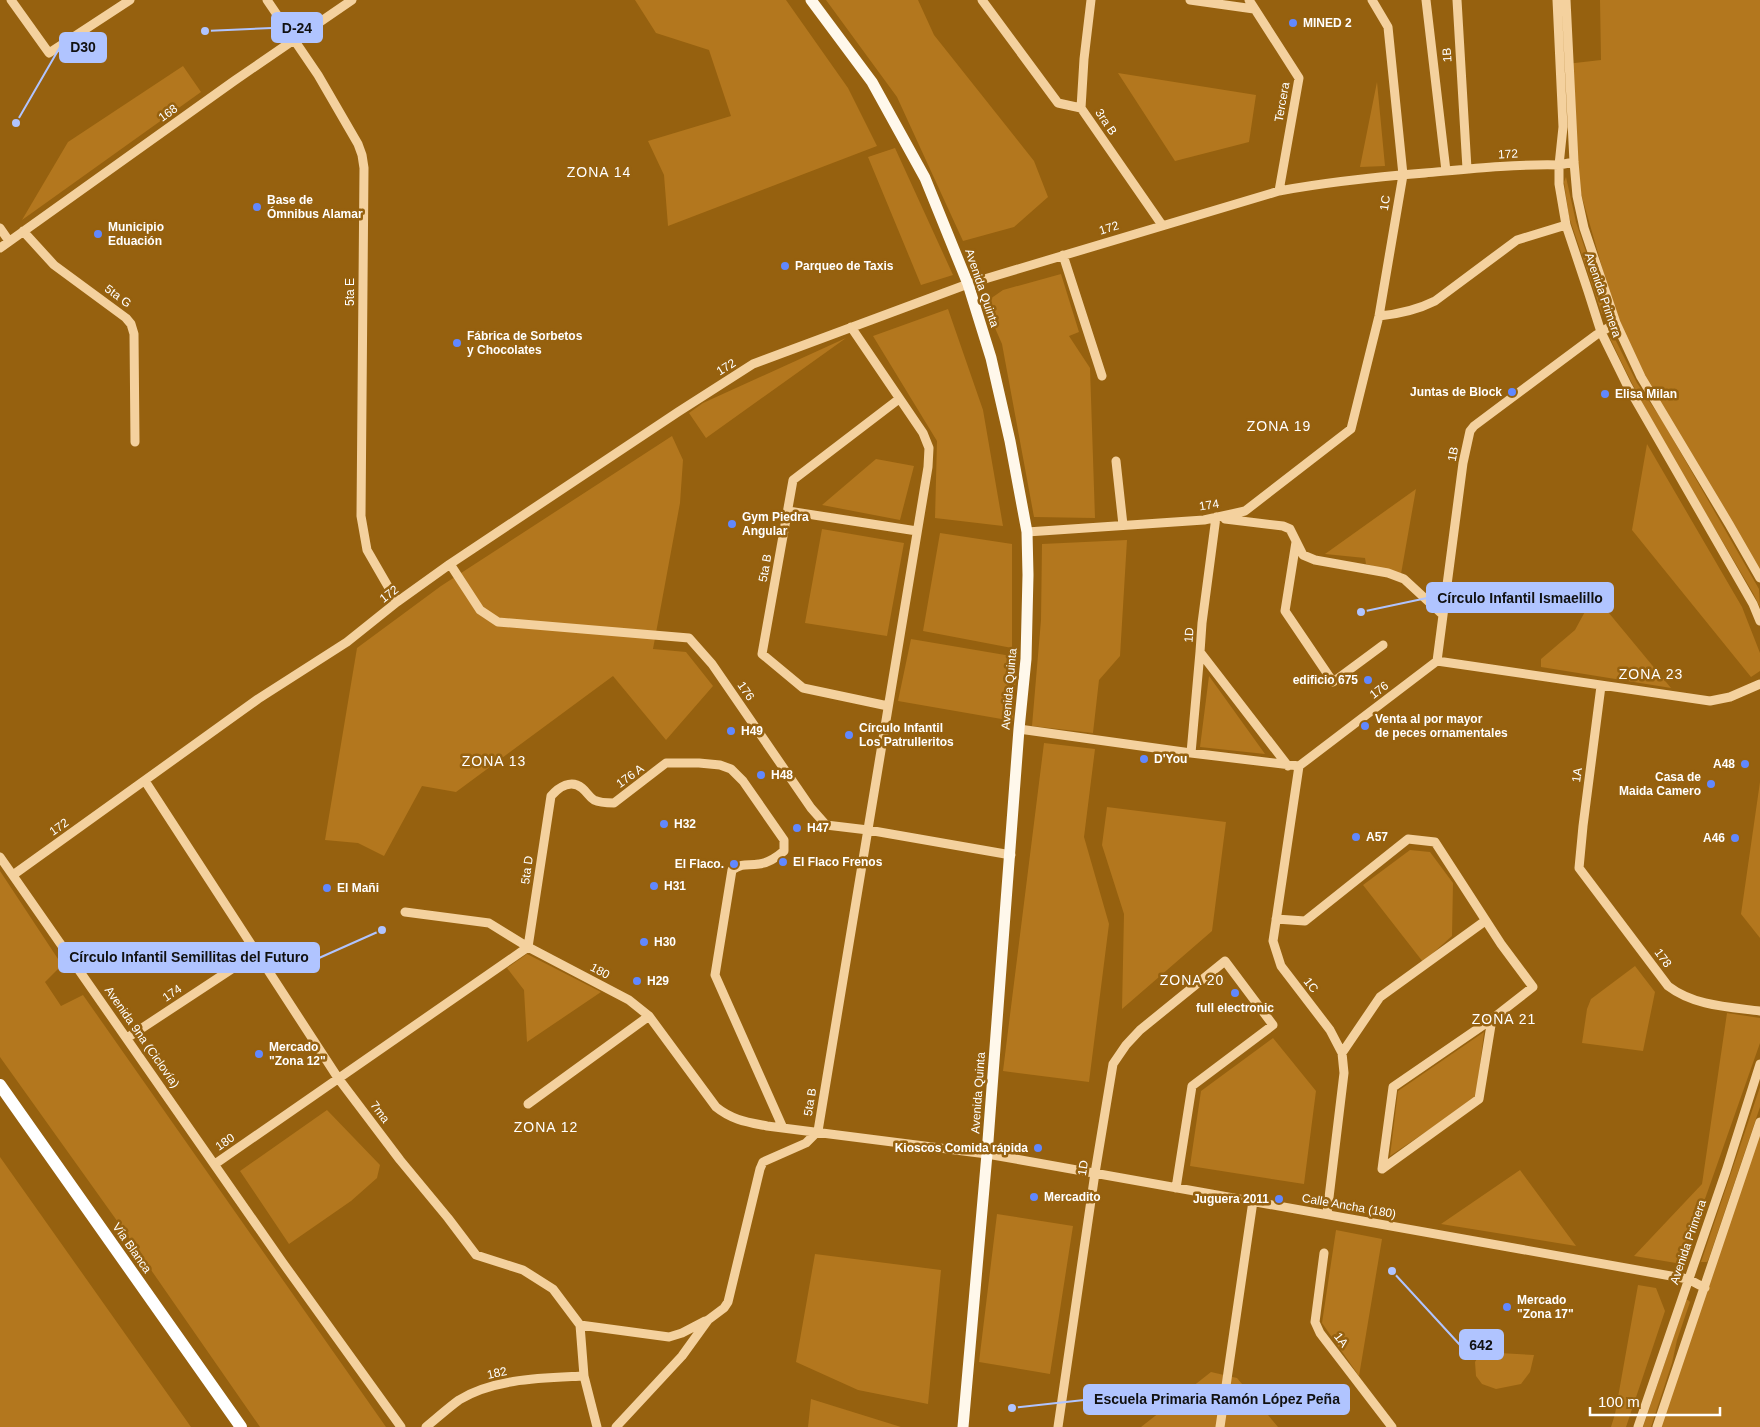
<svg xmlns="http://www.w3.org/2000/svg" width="1760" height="1427" font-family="Helvetica,sans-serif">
  <rect width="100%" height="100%" fill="#96610f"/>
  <path fill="#b3771e" d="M 635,0 L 786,0 L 848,88 L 877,146 L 668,226 L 664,175 L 648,141 L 731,116 L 709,50 L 656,33 Z
    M 826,0 L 918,0 L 934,35 L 1034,161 L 1048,197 L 1014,227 L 963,241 L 897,97 Z
    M 1600,0 L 1760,0 L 1760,577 L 1630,353 L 1604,274 L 1578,183 L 1566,64 L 1601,60 Z
    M 183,66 L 201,92 L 22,220 L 68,142 Z
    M 1118,73 L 1256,95 L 1249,142 L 1175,161 Z
    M 1377,82 L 1385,166 L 1360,167 Z
    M 895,148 L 953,275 L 921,285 L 868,157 Z
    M 1566,177 L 1576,222 L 1606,312 L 1605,314 L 1602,314 L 1569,217 L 1564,182 Z
    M 1061,274 L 1079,332 L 1069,336 L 1090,368 L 1095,518 L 1034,517 L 1002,344 L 995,328 L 990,299 L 1003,290 Z
    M 948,309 L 983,410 L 1003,526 L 935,518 L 937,441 L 873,336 Z
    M 1612,337 L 1616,341 L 1637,383 L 1662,420 L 1759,589 L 1760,607 L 1753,593 C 1704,509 1651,427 1610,338 Z
    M 846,338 L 706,438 L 689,413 L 703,403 Z
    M 672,436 L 683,460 L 680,503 L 653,649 L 686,652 L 713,686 L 666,740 L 613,676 L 456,792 L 422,786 L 384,856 L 358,843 L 325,840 L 357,648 L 441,586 Z
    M 1647,444 L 1742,607 L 1760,653 L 1760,671 L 1751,677 L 1632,530 Z
    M 876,459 L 914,466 L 900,520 L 822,505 Z
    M 1416,489 L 1401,574 L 1366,564 L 1365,558 L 1325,554 Z
    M 822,529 L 904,543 L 887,636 L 805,623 Z
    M 940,533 L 1012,544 L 1012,648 L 923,631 Z
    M 1127,540 L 1120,656 L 1099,680 L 1093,733 L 1032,726 L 1041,620 L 1042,544 Z
    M 1594,595 L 1671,688 L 1541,667 L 1541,659 L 1575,630 Z
    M 911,639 L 1017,657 L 1013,721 L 898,701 Z
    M 1209,676 L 1265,754 L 1200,747 Z
    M 1044,743 L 1095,749 L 1084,837 L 1109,924 L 1089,1082 L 1003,1071 Z
    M 1760,782 L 1760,938 L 1741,914 Z
    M 1107,807 L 1226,822 L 1212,931 L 1122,1009 L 1124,914 L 1102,845 Z
    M 1410,850 L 1430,852 L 1453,883 L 1452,936 L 1423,962 L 1363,885 Z
    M 0,871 L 62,965 L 45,982 L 61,1006 L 83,995 L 386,1427 L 260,1427 L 115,1218 L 0,1057 Z
    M 527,954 L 601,992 L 527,1042 L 524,990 L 507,968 Z
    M 1635,966 L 1655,992 L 1643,1051 L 1582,1043 L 1587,1009 L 1591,999 Z
    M 1727,1013 L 1760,1018 L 1760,1043 L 1682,1264 L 1634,1256 L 1702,1184 Z
    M 1484,1032 L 1476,1098 L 1390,1156 L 1398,1091 Z
    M 1273,1038 L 1316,1091 L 1304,1184 L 1190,1166 L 1201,1091 Z
    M 1760,1087 L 1760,1107 L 1709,1258 L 1707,1262 L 1701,1262 Z
    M 327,1110 L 380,1165 L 377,1178 L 351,1201 L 289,1244 L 240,1171 Z
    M 1760,1134 L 1760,1427 L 1660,1427 Z
    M 0,1157 L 191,1427 L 0,1427 Z
    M 1520,1170 L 1576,1246 L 1441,1224 Z
    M 997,1214 L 1073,1226 L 1050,1374 L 979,1362 Z
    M 1336,1230 L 1382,1239 L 1359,1376 L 1322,1323 Z
    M 815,1254 L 941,1270 L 928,1404 L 858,1390 L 796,1362 Z
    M 1638,1285 L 1656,1288 L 1665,1311 L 1626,1427 L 1611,1427 L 1615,1414 Z
    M 1686,1300 L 1688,1300 L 1690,1302 L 1677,1340 L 1672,1363 L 1651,1427 L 1643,1427 Z
    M 1481,1352 L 1534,1355 L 1530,1372 L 1521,1384 L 1496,1389 L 1482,1384 L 1476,1376 L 1475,1362 Z
    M 1211,1372 L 1237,1378 L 1278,1427 L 1141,1427 Z
    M 811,1399 L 901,1427 L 808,1427 Z"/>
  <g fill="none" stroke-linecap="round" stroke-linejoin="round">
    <path stroke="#f4d19e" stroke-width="9" d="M 11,0 L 49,53 L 130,0
      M 267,0 L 318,75 L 358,144 L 362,155 L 364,168 L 361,516 L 367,550 L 397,602
      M 982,0 L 1058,103 L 1081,108 L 1162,225
      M 1190,0 L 1254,9
      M 1249,0 L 1299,78 L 1279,191
      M 1426,0 L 1446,171
      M 1457,0 L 1467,169
      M 1557,0 L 1563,127 L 1559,165 L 1559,184 L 1566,225 L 1588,291 L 1601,332 L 1627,385 L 1753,604 L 1760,621
      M 1566,0 L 1574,162 L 1577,196 L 1584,228 L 1616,323 L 1641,377 L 1729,524 L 1760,578
      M 1081,108 L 1084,59 L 1091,0
      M 0,228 L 9,241
      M 23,231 L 54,265 L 126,318 L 131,324 L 134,334 L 135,442
      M 0,248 L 234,81 L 352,0
      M 1063,255 L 1102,376
      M 1379,316 C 1400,314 1417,310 1435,301 L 1517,240 L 1566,225
      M 1116,461 L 1123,525
      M 788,511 L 917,531
      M 1225,519 L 1283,526 L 1290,529 L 1303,555 L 1315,560 L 1388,573 L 1404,579 L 1443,615
      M 1027,532 L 1204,520 L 1245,511 L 1351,429 L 1379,316 L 1403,175 L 1388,27 L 1372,0
      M 1296,542 L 1285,611 L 1333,682 L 1383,645
      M 450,564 L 480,610 L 498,622 L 689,638 L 712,664 L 811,808 L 826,825 L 868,830 L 1011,855
      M 1200,652 L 1288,766
      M 1437,661 L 1463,463 L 1470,431 L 1474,426 L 1596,335 L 1616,323
      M 1601,686 L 1583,826 L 1579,868 L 1668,986 C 1694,1006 1729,1007 1760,1011
      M 888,706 L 803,688 L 762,654 L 793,480 L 899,399
      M 1019,729 L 1191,753 L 1299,766 L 1437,661 L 1710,701 L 1730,697 L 1760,684
      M 1191,753 L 1200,652 L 1202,623 L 1216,517
      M 1299,766 L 1273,941 L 1281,966 L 1330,1030 L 1342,1053 L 1344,1073 L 1327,1214
      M 145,781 L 338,1078 L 400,1160 L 448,1218 L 476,1255 L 523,1270 L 553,1289 L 580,1325 L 584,1376 L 597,1427
      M 0,857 L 283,1263 L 401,1427
      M 13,875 L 258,699 L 347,642 L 397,602 L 450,564 L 678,412 L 753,364 L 968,284 L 1279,191 C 1327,182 1376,177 1425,173 C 1469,169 1514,164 1559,165 L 1574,162
      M 405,912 L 489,923 L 528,947 L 629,1000 L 649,1016 L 716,1107 C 732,1120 747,1122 767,1126 L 987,1154 L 1688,1279 L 1705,1288
      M 1276,919 L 1305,921 L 1408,839 L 1435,842 L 1501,944 L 1533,987 L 1492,1019 L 1393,1087 L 1382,1169 L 1479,1099 L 1492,1019
      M 528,947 L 551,796 C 559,787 571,779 582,788 C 587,792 589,797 594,800 C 600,803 607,803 614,803 L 666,763 L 699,763 L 720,765 L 731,769 L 743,781 L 784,840 L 784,851 C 777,857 769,863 759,864 C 747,866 744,862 732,870 L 715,975 L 783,1128
      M 127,1038 L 256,953
      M 1342,1053 L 1380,997 L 1485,921
      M 528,1104 L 649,1016
      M 215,1164 L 528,947
      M 1324,1253 L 1315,1322 L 1320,1333 L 1392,1427
      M 580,1325 L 669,1337 L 682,1333 L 705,1321
      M 426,1427 C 437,1418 448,1408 459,1400 C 494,1378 545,1378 584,1376
      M 616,1427 L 682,1356 L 708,1320 L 724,1308 L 728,1302 L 760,1169 L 763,1162 L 806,1143 L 818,1131 L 928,467 L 929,448 L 923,433 L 851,327
      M 1058,1427 L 1095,1173 L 1113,1064 L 1126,1045 L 1140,1030 L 1225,961 L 1273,1025 L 1192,1086 L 1176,1188
      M 1220,1427 L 1253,1201
      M 1638,1427 L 1726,1171 L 1760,1064
      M 1657,1427 L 1760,1122"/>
    <path stroke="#fff8eb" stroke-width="11" d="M 811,0 L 872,82 L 925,178 L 968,284 L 991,358 L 1010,441 L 1027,532 L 1028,575 L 1026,659 L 1019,729 L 987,1154 L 963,1427"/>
    <path stroke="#fff" stroke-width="12" d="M 0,1085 L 241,1427"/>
  </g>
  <g fill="#6188ff" stroke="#96610f" stroke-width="2">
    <circle cx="1293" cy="23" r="5"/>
    <circle cx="257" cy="207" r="5"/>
    <circle cx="98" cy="234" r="5"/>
    <circle cx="785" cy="266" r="5"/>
    <circle cx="457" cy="343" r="5"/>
    <circle cx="1512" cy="392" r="5"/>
    <circle cx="1605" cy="394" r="5"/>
    <circle cx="732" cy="524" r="5"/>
    <circle cx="1368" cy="680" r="5"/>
    <circle cx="1365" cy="726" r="5"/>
    <circle cx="731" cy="731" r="5"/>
    <circle cx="849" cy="735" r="5"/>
    <circle cx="1144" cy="759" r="5"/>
    <circle cx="1745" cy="764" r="5"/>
    <circle cx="761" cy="775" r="5"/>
    <circle cx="1711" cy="784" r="5"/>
    <circle cx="664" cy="824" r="5"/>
    <circle cx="797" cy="828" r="5"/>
    <circle cx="1356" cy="837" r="5"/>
    <circle cx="1735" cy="838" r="5"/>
    <circle cx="783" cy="862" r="5"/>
    <circle cx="734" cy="864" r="5"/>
    <circle cx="654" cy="886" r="5"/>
    <circle cx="327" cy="888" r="5"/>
    <circle cx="644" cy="942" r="5"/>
    <circle cx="637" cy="981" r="5"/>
    <circle cx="1235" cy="993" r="5"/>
    <circle cx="259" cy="1054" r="5"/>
    <circle cx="1038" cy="1148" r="5"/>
    <circle cx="1034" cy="1197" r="5"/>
    <circle cx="1279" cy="1199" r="5"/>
    <circle cx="1507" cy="1307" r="5"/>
  </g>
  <g text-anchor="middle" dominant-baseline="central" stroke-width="5" stroke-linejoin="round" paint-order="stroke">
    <g font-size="12" font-weight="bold" fill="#fff" stroke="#96610f" text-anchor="start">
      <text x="1303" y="23">MINED 2</text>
      <text x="267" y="200">Base de<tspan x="267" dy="14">Ómnibus Alamar</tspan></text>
      <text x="108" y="227">Municipio<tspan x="108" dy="14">Eduación</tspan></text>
      <text x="795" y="266">Parqueo de Taxis</text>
      <text x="467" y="336">Fábrica de Sorbetos<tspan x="467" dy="14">y Chocolates</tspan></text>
      <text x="1502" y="392" text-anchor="end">Juntas de Block</text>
      <text x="1615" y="394">Elisa Milan</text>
      <text x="742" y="517">Gym Piedra<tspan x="742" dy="14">Angular</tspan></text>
      <text x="1358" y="680" text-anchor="end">edificio 675</text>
      <text x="1375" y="719">Venta al por mayor<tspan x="1375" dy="14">de peces ornamentales</tspan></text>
      <text x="859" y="728">Círculo Infantil<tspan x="859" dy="14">Los Patrulleritos</tspan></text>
      <text x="741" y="731">H49</text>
      <text x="1154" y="759">D'You</text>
      <text x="1735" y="764" text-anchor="end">A48</text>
      <text x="771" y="775">H48</text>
      <text x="1701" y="777" text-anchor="end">Casa de<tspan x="1701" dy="14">Maida Camero</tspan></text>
      <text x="674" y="824">H32</text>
      <text x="807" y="828">H47</text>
      <text x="1366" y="837">A57</text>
      <text x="1725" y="838" text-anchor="end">A46</text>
      <text x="793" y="862">El Flaco Frenos</text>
      <text x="724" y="864" text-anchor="end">El Flaco.</text>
      <text x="664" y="886">H31</text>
      <text x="337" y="888">El Mañi</text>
      <text x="654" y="942">H30</text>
      <text x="647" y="981">H29</text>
      <text x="1235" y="1008" text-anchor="middle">full electronic</text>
      <text x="269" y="1047">Mercado<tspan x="269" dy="14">"Zona 12"</tspan></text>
      <text x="1028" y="1148" text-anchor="end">Kioscos Comida rápida</text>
      <text x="1044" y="1197">Mercadito</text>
      <text x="1269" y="1199" text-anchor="end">Juguera 2011</text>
      <text x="1517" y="1300">Mercado<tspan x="1517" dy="14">"Zona 17"</tspan></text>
    </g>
    <g font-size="12" fill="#fff" stroke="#96610f">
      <text transform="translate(1447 55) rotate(-93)">1B</text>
      <text transform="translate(1282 102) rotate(-80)">Tercera</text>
      <text transform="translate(168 113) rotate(-36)">168</text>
      <text transform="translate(1106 122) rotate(56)">3ra B</text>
      <text transform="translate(1508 154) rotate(-3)">172</text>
      <text transform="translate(1385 203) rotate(-81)">1C</text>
      <text transform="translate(1109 228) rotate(-17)">172</text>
      <text transform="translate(982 288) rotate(71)">Avenida Quinta</text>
      <text transform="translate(350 292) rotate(-90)">5ta E</text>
      <text transform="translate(1603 295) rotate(71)">Avenida Primera</text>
      <text transform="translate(118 296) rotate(36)">5ta G</text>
      <text transform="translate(726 367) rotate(-32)">172</text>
      <text transform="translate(1453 454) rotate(-79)">1B</text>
      <text transform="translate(1209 505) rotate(-9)">174</text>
      <text transform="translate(765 568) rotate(-80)">5ta B</text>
      <text transform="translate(389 594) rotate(-37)">172</text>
      <text transform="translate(1189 635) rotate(-87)">1D</text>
      <text transform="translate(1009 689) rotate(-85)">Avenida Quinta</text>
      <text transform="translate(1379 690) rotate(-37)">176</text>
      <text transform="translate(746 691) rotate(56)">176</text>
      <text transform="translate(1577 775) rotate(-83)">1A</text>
      <text transform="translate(630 776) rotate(-36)">176 A</text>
      <text transform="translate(59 827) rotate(-35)">172</text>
      <text transform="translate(527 870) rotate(-82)">5ta D</text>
      <text transform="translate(1663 958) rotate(54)">178</text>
      <text transform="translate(600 971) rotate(28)">180</text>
      <text transform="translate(1311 985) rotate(52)">1C</text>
      <text transform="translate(172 993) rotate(-34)">174</text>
      <text transform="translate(142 1037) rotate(55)">Avenida 9na (Ciclovía)</text>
      <text transform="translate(978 1093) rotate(-86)">Avenida Quinta</text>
      <text transform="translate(810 1102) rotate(-81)">5ta B</text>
      <text transform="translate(380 1112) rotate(53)">7ma</text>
      <text transform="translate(225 1142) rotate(-35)">180</text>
      <text transform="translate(1083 1168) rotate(-81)">1D</text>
      <text transform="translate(1349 1206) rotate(10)">Calle Ancha (180)</text>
      <text transform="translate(1688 1242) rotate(-71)">Avenida Primera</text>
      <text transform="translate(132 1248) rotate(55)">Vía Blanca</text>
      <text transform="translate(1341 1340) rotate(53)">1A</text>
      <text transform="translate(497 1373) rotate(-12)">182</text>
    </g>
    <g font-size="14" letter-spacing="1" fill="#fff" stroke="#96610f">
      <text x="599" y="172">ZONA 14</text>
      <text x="1279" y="426">ZONA 19</text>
      <text x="1651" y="674">ZONA 23</text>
      <text x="494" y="761">ZONA 13</text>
      <text x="1192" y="980">ZONA 20</text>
      <text x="1504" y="1019">ZONA 21</text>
      <text x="546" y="1127">ZONA 12</text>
    </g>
  </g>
  <path fill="none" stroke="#b0c4ff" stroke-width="2" d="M205 31L272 28M16 123L60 47M1361 612L1427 598M382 930L319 958M1392 1271L1460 1345M1012 1408L1084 1400"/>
  <g fill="#b0c4ff" stroke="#96610f" stroke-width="2">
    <circle cx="205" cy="31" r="5"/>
    <circle cx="16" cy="123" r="5"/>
    <circle cx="1361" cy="612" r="5"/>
    <circle cx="382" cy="930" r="5"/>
    <circle cx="1392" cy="1271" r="5"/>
    <circle cx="1012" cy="1408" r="5"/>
  </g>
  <g fill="#b0c4ff" stroke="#b0c4ff" stroke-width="2">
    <rect x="272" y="13" width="50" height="29" rx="5"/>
    <rect x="60" y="33" width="46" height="29" rx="5"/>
    <rect x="1427" y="583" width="186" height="29" rx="5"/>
    <rect x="59" y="943" width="260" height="29" rx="5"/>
    <rect x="1460" y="1330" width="43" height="29" rx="5"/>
    <rect x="1084" y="1385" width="265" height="29" rx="5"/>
  </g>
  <g font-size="14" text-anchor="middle" font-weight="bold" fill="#111">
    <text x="297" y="33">D-24</text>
    <text x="83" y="52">D30</text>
    <text x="1520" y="603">Círculo Infantil Ismaelillo</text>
    <text x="189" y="962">Círculo Infantil Semillitas del Futuro</text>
    <text x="1481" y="1350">642</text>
    <text x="1217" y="1404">Escuela Primaria Ramón López Peña</text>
  </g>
  <path d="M1590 1407v8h130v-8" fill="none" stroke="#ffffff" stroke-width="2.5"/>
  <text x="1598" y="1407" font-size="15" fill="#ffffff" stroke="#96610f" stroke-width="4" paint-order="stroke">100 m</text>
</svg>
